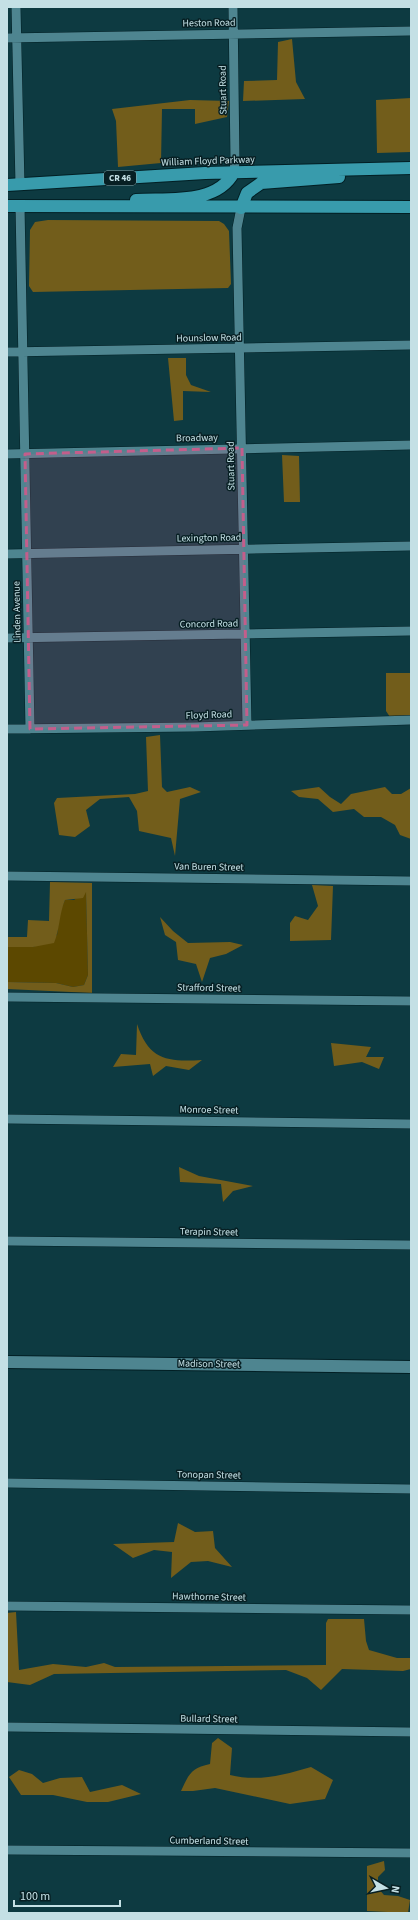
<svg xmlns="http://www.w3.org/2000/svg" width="418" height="1920" font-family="'Source Sans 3',sans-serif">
  <rect width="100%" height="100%" fill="#0d3a41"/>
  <path fill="#5c4800" d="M 86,891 L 88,975 L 84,985 L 73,987 L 56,983 L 7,982 L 7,947 L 33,947 L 57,935 L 60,911 L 65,900 L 74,900 Z"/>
  <path fill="#725d1b" d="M 292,39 L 296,82 L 305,99 L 243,101 L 244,81 L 277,80 L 278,42 Z
    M 411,98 L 411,152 L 377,153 L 376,100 Z
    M 190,100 L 229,101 L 227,117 L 195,124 L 195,109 L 162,109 L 161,163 L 118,167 L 116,121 L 112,109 Z
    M 48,220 L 219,221 L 224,224 L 229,231 L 231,284 L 228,288 L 33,292 L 29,286 L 30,230 L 35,222 Z
    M 168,358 L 186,358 L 186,375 L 191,385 L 211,392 L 183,391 L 183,420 L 174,421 Z
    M 282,455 L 299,456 L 300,502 L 284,502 Z
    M 386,673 L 411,673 L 411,717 L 390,717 L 386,711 Z
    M 160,735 L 162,787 L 167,792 L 190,787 L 201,792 L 180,799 L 175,856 L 171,838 L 139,831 L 137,811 L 129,797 L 100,799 L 86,810 L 90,826 L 75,837 L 59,835 L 54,803 L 57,798 L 135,794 L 148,791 L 146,737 Z
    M 319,787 L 330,797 L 341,804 L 351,794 L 385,787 L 392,794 L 401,794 L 411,788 L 411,839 L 400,835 L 395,825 L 381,817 L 364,817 L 354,809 L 333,812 L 318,799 L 299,797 L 291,791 Z
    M 50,882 L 92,883 L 92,993 L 7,989 L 7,982 L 56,983 L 73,987 L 84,985 L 88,975 L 86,892 L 83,898 L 65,900 C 59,914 60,929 54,943 L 33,947 L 7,947 L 7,937 L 27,937 L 28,920 L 49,921 Z
    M 312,885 L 333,886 L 331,940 L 290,941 L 290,923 L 295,916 L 308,920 L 318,906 Z
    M 160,917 L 173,931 L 188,943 L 230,942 L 243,945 L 226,954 L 210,958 L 202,982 L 196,964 L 178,960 L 176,942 L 165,935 Z
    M 137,1024 C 149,1060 167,1062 202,1060 L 189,1070 L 166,1066 L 153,1076 L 150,1064 L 113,1067 L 121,1054 L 136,1055 Z
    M 331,1043 L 371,1047 L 366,1057 L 384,1057 L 379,1069 L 362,1062 L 334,1066 Z
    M 179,1167 L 199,1176 L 253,1186 L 233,1191 L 223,1202 L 221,1184 L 180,1182 Z
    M 178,1523 L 195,1532 L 213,1531 L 215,1548 L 232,1567 L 208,1561 L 191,1562 L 171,1578 L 172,1552 L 154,1550 L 133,1558 L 113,1544 L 174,1542 Z
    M 16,1612 L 19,1670 L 53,1664 L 86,1667 L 104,1663 L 115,1667 L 326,1665 L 326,1623 L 328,1619 L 364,1619 L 366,1641 L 369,1650 L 397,1658 L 410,1658 L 411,1669 L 403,1671 L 342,1669 L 321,1690 L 307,1678 L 286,1670 L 54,1674 L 30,1685 L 7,1682 L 7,1613 Z
    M 218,1738 L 232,1748 L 230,1775 C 258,1782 284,1775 311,1767 L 333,1780 L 325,1799 L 290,1804 L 215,1788 L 193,1791 L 181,1791 C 189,1774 191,1768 210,1764 L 212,1743 Z
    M 19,1770 L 32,1774 L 43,1783 L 60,1778 L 82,1777 L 90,1792 L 122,1785 L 141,1794 L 108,1802 L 87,1802 L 53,1795 L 21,1795 L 9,1777 Z
    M 384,1861 L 385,1870 L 378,1877 L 378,1888 L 384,1895 L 398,1896 L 410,1900 L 408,1913 L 367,1911 L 367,1866 Z"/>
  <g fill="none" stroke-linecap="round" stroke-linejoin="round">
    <g stroke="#021f24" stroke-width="10">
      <path id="street" d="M 16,7 L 20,185
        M 233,7 L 235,161 L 234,172
        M 7,38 L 411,31
        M 20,206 L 30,729
        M 241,208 L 237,228 L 247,725
        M 7,352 L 411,345
        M 7,454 L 411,445
        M 7,554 L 411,546
        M 7,638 L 411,631
        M 7,729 L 194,727 L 411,720
        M 7,876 L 411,881
        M 7,997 L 411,1001
        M 7,1119 L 411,1124
        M 7,1241 L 411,1245
        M 7,1483 L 411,1489
        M 7,1606 L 411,1610
        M 7,1727 L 411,1732
        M 7,1850 L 411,1853"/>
    </g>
    <g stroke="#021f24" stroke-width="14">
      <path id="secondary" d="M 7,1362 L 411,1367"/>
    </g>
    <g stroke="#021f24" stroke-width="14">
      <path id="highway" d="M 7,185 L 205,173 L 411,168
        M 136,200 C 168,198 217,205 234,172
        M 7,206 L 411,207
        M 241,208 L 247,193 L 261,183 L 339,177"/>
    </g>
    <use href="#street" stroke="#4e8590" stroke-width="9"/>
    <use href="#secondary" stroke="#4e8590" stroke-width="12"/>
    <use href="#highway" stroke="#389bac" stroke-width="12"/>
  </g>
  <path fill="#c35e8b" fill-opacity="0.2" stroke="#c35e8b" stroke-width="3" stroke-dasharray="8 5" stroke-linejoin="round" d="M 242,448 L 247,725 L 30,729 L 25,454 Z"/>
  <g text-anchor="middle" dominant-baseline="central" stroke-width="3" stroke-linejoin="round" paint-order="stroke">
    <rect fill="#071f23" stroke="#8ba6ab" stroke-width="1" x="104" y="171" width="32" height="14" rx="3"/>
    <g font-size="9" font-weight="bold" fill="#c4e0e5">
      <text x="120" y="178">CR 46</text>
    </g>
    <g font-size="10" fill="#c4e0e5" stroke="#071f23">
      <text transform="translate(209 23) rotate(-1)">Heston Road</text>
      <text transform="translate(223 90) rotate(-91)">Stuart Road</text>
      <text transform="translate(208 161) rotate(-2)">William Floyd Parkway</text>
      <text transform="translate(209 338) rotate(-1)">Hounslow Road</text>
      <text transform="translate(197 438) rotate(-1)">Broadway</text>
      <text transform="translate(231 466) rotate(-91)">Stuart Road</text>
      <text transform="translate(209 538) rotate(-1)">Lexington Road</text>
      <text transform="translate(17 612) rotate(-91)">Linden Avenue</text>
      <text transform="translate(209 624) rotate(-1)">Concord Road</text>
      <text transform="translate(209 715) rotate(-2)">Floyd Road</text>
      <text transform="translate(209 867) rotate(1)">Van Buren Street</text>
      <text transform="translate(209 988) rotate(1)">Strafford Street</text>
      <text transform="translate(209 1110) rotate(1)">Monroe Street</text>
      <text transform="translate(209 1232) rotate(1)">Terapin Street</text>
      <text transform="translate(209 1364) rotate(1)">Madison Street</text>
      <text transform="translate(209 1475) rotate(1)">Tonopan Street</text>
      <text transform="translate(209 1597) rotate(1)">Hawthorne Street</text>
      <text transform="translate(209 1719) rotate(1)">Bullard Street</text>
      <text transform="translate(209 1841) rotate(1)">Cumberland Street</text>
    </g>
  </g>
  <rect width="418" height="1920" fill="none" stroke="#c4e0e5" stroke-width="16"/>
  <g transform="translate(386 1888) rotate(99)" stroke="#071f23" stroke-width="3" paint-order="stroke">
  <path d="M0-3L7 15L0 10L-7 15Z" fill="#c4e0e5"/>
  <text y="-6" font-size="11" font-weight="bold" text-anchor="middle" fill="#c4e0e5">N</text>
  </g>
  <path d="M14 1900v6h106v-6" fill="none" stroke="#c4e0e5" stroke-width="2"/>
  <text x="20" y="1900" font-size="12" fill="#c4e0e5" stroke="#071f23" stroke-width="3" paint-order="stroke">100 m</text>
</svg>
